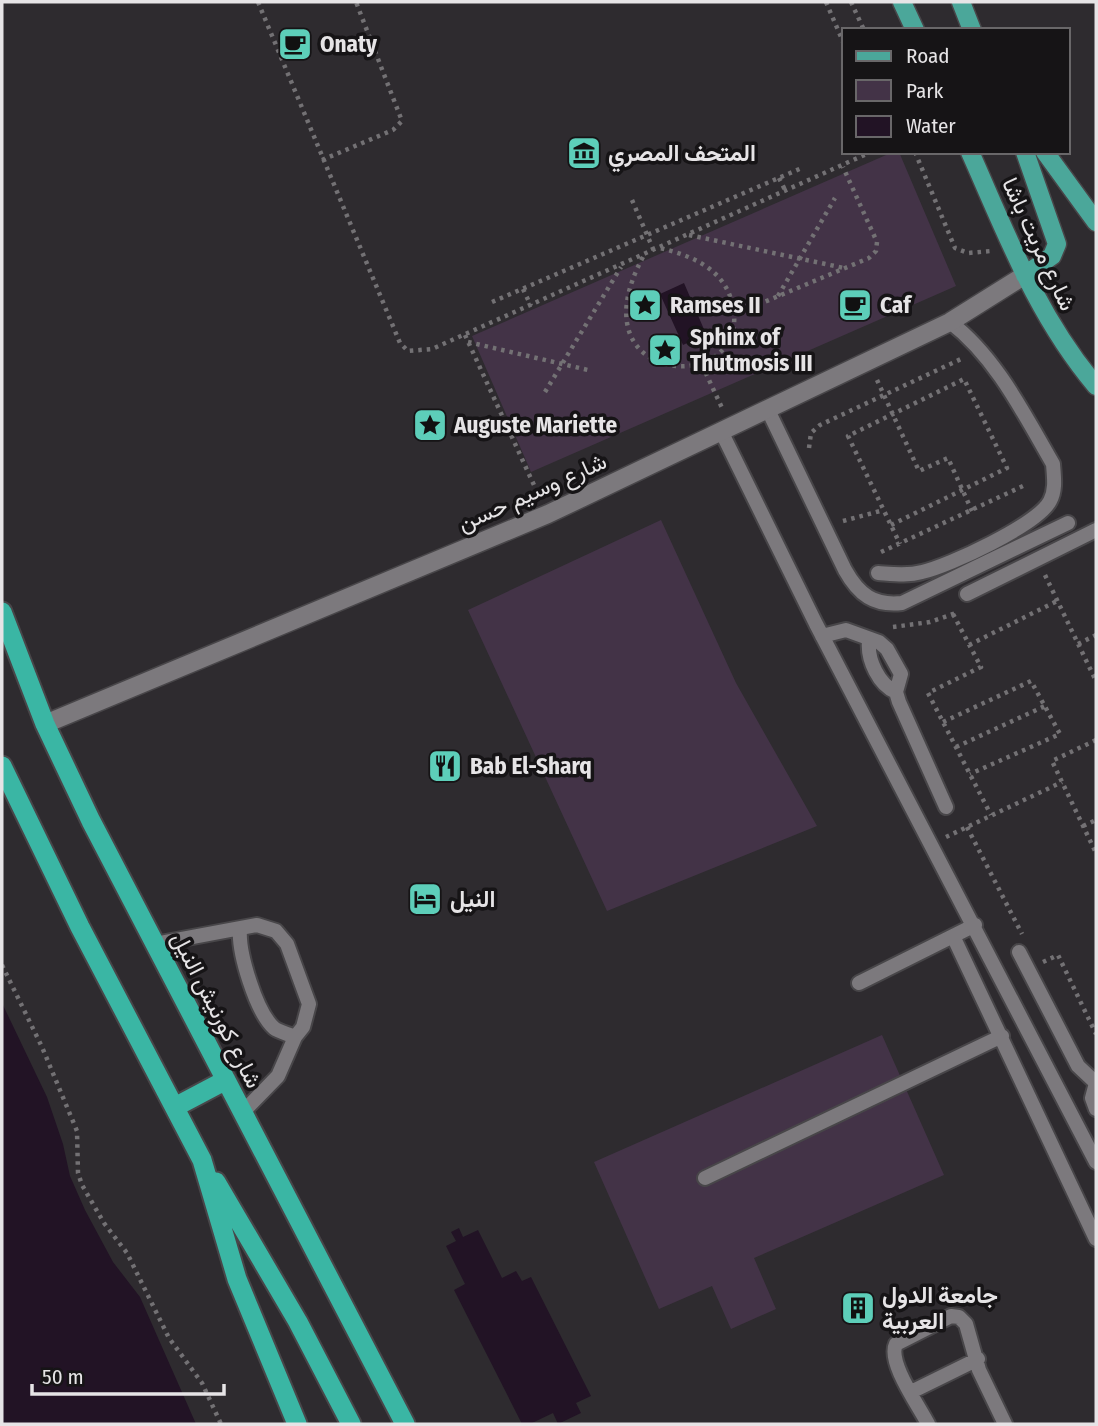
<svg xmlns="http://www.w3.org/2000/svg" width="1098" height="1426" font-family="'Fira Sans Condensed',Vazirmatn,sans-serif">
  <rect width="100%" height="100%" fill="#2e2b2f"/>
  <path fill="#433347" d="M 893,152 L 899,152 L 956,286 L 531,472 L 472,336 Z
    M 661,520 L 736,683 L 817,826 L 607,911 L 468,610 Z
    M 882,1035 L 944,1175 L 754,1258 L 776,1309 L 731,1329 L 712,1286 L 659,1309 L 594,1162 Z"/>
  <path fill="#221325" d="M 684,283 L 706,334 L 683,345 L 660,294 Z
    M 2,1003 L 47,1097 L 63,1144 L 70,1176 L 85,1210 L 113,1262 L 140,1297 L 196,1424 L 2,1424 Z
    M 459,1228 L 463,1237 L 478,1230 L 502,1278 L 516,1271 L 522,1281 L 531,1277 L 591,1396 L 576,1403 L 581,1413 L 558,1424 L 553,1413 L 530,1424 L 522,1424 L 454,1290 L 465,1284 L 446,1246 L 456,1241 L 451,1232 Z"/>
  <g fill="none" stroke-linecap="round" stroke-linejoin="round">
    <g stroke="#484649" stroke-width="18">
      <path id="service" d="M 767,408 L 845,570 C 859,595 874,606 902,603 L 1068,523
        M 721,431 L 816,624 L 1096,1162
        M 878,573 C 893,574 908,576 922,572 C 949,566 1037,525 1050,501 C 1056,490 1054,477 1053,464 C 1024,414 996,357 950,322
        M 967,594 L 1096,530
        M 822,636 L 846,630 L 879,642 L 887,649 L 901,674 L 896,692 L 899,702 L 946,807
        M 869,641 C 867,660 879,685 896,692
        M 240,929 C 238,952 256,1012 274,1028 C 279,1032 289,1034 295,1037
        M 953,936 L 1096,1239
        M 155,944 L 257,925 L 276,931 L 287,944 L 309,1004 L 303,1027 L 295,1037 L 278,1076 L 242,1113
        M 1019,952 L 1078,1066 L 1096,1083
        M 859,983 L 975,925
        M 1096,1083 L 1092,1098 L 1096,1109
        M 705,1178 L 1002,1036
        M 911,1392 L 978,1359
        M 928,1424 C 919,1406 887,1362 896,1344 L 951,1316 L 959,1317 L 966,1324 L 979,1370 L 1005,1424"/>
    </g>
    <g stroke="#484649" stroke-width="21">
      <path id="minor" d="M 45,724 L 548,514 L 950,322 L 1025,275"/>
    </g>
    <g stroke="#484649" stroke-width="21">
      <path id="primary" d="M 902,2 L 915,30
        M 961,2 L 972,30
        M 970,152 C 1007,235 1037,316 1096,386
        M 1045,152 L 1096,222
        M 1025,275 L 1052,256 L 1057,244 L 1025,152"/>
    </g>
    <g stroke="#484649" stroke-width="23">
      <path id="trunk" d="M 2,612 L 45,724 L 91,821 L 405,1424
        M 2,766 L 80,927 L 202,1160 L 237,1279 L 297,1424
        M 175,1107 L 226,1080
        M 216,1182 L 298,1322 L 351,1424"/>
    </g>
    <path stroke="#737174" stroke-width="4.5" stroke-dasharray="3.5 5" stroke-linecap="butt" d="M 258,2 L 400,343 L 408,351 L 432,349 L 871,152
      M 826,2 L 844,44
      M 851,2 L 864,30
      M 915,152 L 955,248 L 968,253 L 991,251
      M 322,160 L 393,130 L 402,121 L 356,2
      M 779,178 L 786,192
      M 632,200 L 654,251
      M 689,235 L 844,268
      M 643,257 C 570,392 761,397 731,299 C 721,267 689,255 660,248
      M 523,289 L 531,306
      M 778,296 L 835,198
      M 492,302 L 804,167
      M 750,308 L 869,258 L 876,251 L 877,242 L 843,167
      M 465,335 L 539,496
      M 468,342 L 588,370
      M 702,365 L 723,410
      M 877,380 L 919,471 L 948,458 L 972,511
      M 545,392 L 621,267
      M 809,448 L 811,433 L 820,425 L 961,359
      M 843,521 L 884,510
      M 891,525 L 1007,468 L 964,379 L 848,436 L 900,544
      M 881,552 L 1023,486
      M 1045,575 L 1096,681
      M 953,614 L 981,667 L 928,693 L 991,815
      M 893,627 L 930,622 L 956,613
      M 1078,644 L 1096,635
      M 969,645 L 1057,601
      M 943,722 L 1031,681 L 1060,734 L 970,774
      M 1096,740 L 1052,761 L 1096,853
      M 956,747 L 1045,706
      M 1083,826 L 1096,820
      M 967,827 L 1022,934
      M 946,837 L 1062,782
      M 1043,962 L 1058,955 L 1096,1034
      M 2,965 L 42,1047 L 77,1131 L 78,1173 L 82,1185 L 104,1223 L 127,1253 L 169,1338 L 202,1383 L 221,1424"/>
    <use href="#service" stroke="#7c797d" stroke-width="14"/>
    <use href="#minor" stroke="#7c797d" stroke-width="18"/>
    <use href="#primary" stroke="#4ba79a" stroke-width="18"/>
    <use href="#trunk" stroke="#3ab6a4" stroke-width="19"/>
  </g>
  <defs>
    <g id="cafe-square" transform="scale(1.75)"><rect x="-9" y="-9" width="18" height="18" rx="4" fill="#5dceb9" stroke="#161416"/><path d="M-5.5-4.5H6V0H3Q3 3.5 0 3.5H-2.5Q-5.5 3.5-5.5 0ZM3-3.2v2h1.7v-2ZM-6 4.5H4V6H-6Z" fill="#111"/></g>
    <g id="museum-square" transform="scale(1.75)"><rect x="-9" y="-9" width="18" height="18" rx="4" fill="#5dceb9" stroke="#161416"/><path d="M0-6L6-3V-2H-6V-3ZM-5-1h2V3h-2ZM-1-1h2V3h-2ZM3-1h2V3H3ZM-6 4H6V6H-6Z" fill="#111"/></g>
    <g id="sight-square" transform="scale(1.75)"><rect x="-9" y="-9" width="18" height="18" rx="4" fill="#5dceb9" stroke="#161416"/><path d="M0-6L1.8-2.2L6-1.7L2.9 1.2L3.7 5.4L0 3.3L-3.7 5.4L-2.9 1.2L-6-1.7L-1.8-2.2Z" fill="#111"/></g>
    <g id="restaurant-square" transform="scale(1.75)"><rect x="-9" y="-9" width="18" height="18" rx="4" fill="#5dceb9" stroke="#161416"/><path d="M-5-6h1v4h1v-4h1v4h1v-4h1v5L-1.5 .5V6h-2V.5L-5-1ZM5-6V6H3V1.5H1.5Q1.5-4 5-6Z" fill="#111"/></g>
    <g id="hotel-square" transform="scale(1.75)"><rect x="-9" y="-9" width="18" height="18" rx="4" fill="#5dceb9" stroke="#161416"/><path d="M-6-4.5h1.5V1H6V5H4.5V3h-9V5H-6ZM-4 0a1.8 1.8 0 1 1 3.6 0ZM.5 0V-2.5h3Q6-2.5 6 0Z" fill="#111"/></g>
    <g id="building-square" transform="scale(1.75)"><rect x="-9" y="-9" width="18" height="18" rx="4" fill="#5dceb9" stroke="#161416"/><path d="M-4-6H4V6H1V3H-1V6H-4ZM-2.5-4.3h1.7v1.8h-1.7ZM.8-4.3h1.7v1.8H.8ZM-2.5-1h1.7V.8h-1.7ZM.8-1h1.7V.8H.8Z" fill="#111"/></g>
  </defs>
  <g fill-rule="evenodd">
    <use href="#cafe-square" x="295" y="44"/>
    <use href="#museum-square" x="584" y="153"/>
    <use href="#sight-square" x="645" y="305"/>
    <use href="#cafe-square" x="855" y="305"/>
    <use href="#sight-square" x="665" y="350"/>
    <use href="#sight-square" x="430" y="425"/>
    <use href="#restaurant-square" x="445" y="766"/>
    <use href="#hotel-square" x="425" y="899"/>
    <use href="#building-square" x="858" y="1308"/>
  </g>
  <g text-anchor="middle" dominant-baseline="central" stroke-width="7" stroke-linejoin="round" paint-order="stroke">
    <g font-size="23" font-weight="bold" fill="#e6e4e6" stroke="#161416" text-anchor="start">
      <text x="320" y="44">Onaty</text>
      <text x="608" y="153">المتحف المصري</text>
      <text x="670" y="305">Ramses II</text>
      <text x="880" y="305">Caf</text>
      <text x="690" y="337">Sphinx of<tspan x="690" dy="26">Thutmosis III</tspan></text>
      <text x="454" y="425">Auguste Mariette</text>
      <text x="470" y="766">Bab El-Sharq</text>
      <text x="450" y="899">النيل</text>
      <text x="882" y="1295">جامعة الدول<tspan x="882" dy="26">العربية</tspan></text>
    </g>
    <g font-size="23" fill="#e6e4e6" stroke="#161416">
      <text transform="translate(1039 244) rotate(65)">شارع مريت باشا</text>
      <text transform="translate(532 492) rotate(-24)">شارع وسيم حسن</text>
      <text transform="translate(217 1010) rotate(63)">شارع كورنيش النيل</text>
    </g>
  </g>
  <rect width="1098" height="1426" fill="none" stroke="#e6e4e6" stroke-width="7"/>
  <rect x="842" y="28" width="228" height="126" fill="#161416" stroke="#696769" stroke-width="2"/>
  <rect x="856" y="51" width="35" height="10" fill="#4ba79a" stroke="#696769" stroke-width="2"/>
  <text x="906" y="63" font-size="21" fill="#e6e4e6">Road</text>
  <rect x="856" y="80" width="35" height="21" fill="#433347" stroke="#696769" stroke-width="2"/>
  <text x="906" y="98" font-size="21" fill="#e6e4e6">Park</text>
  <rect x="856" y="116" width="35" height="21" fill="#221325" stroke="#696769" stroke-width="2"/>
  <text x="906" y="133" font-size="21" fill="#e6e4e6">Water</text>
  <path d="M32 1384v10h192v-10" fill="none" stroke="#e6e4e6" stroke-width="3.5"/>
  <text x="42" y="1384" font-size="21" fill="#e6e4e6" stroke="#161416" stroke-width="5" paint-order="stroke">50 m</text>
</svg>
